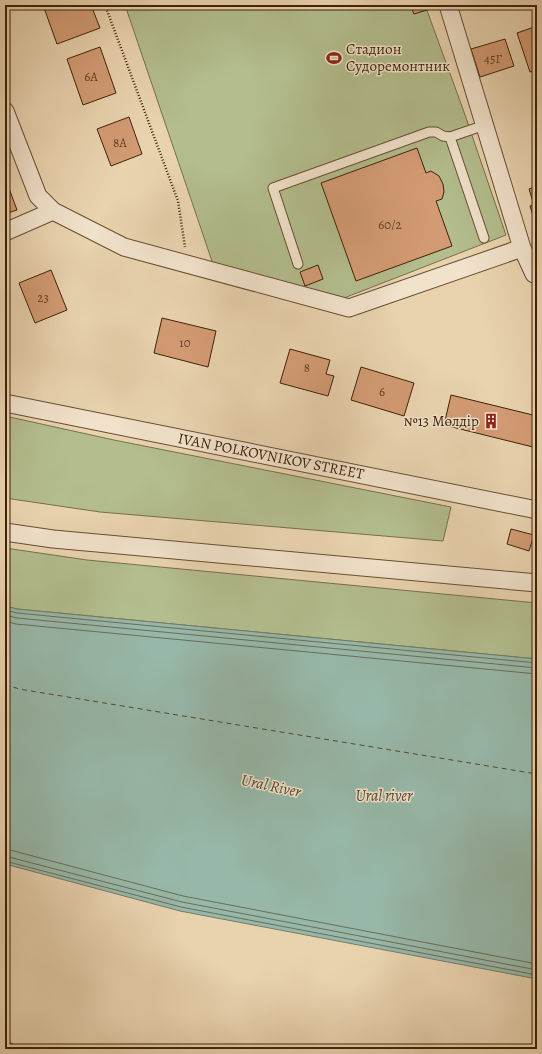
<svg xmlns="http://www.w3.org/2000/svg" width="542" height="1054" font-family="Alegreya,serif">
  <rect width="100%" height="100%" fill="#e9d3af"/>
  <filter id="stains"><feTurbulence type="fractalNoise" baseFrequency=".005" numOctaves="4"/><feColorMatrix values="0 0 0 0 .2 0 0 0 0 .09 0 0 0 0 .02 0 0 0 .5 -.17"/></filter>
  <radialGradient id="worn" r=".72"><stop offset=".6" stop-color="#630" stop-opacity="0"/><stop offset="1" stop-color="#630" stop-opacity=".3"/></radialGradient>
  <path fill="#b3bd8d" stroke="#78704a" d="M 125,5 L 425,5 L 464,112 L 506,235 L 344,298 L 213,264 Z
    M 5,416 L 114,440 L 451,507 L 443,541 L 100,512 L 5,498 Z
    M 5,548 L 87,560 L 537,603 L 537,659 L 17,609 L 5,606 Z"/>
  <path fill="#97b8a9" stroke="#737c68" d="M 5,606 L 17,609 L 537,659 L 537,979 L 180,911 L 5,864 Z"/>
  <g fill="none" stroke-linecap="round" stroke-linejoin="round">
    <path stroke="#6a6d58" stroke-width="1" d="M 5,610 L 17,613 L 537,663
      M 5,615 L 17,618 L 537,668
      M 5,621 L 16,624 L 537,674
      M 5,850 L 10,850 L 183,896 L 537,964
      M 5,856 L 182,902 L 537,970
      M 5,861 L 181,907 L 537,975"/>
    <path stroke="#54482f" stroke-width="1" stroke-dasharray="5 4" stroke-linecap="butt" d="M 5,684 L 19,689 L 537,774"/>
  </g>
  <path fill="#d39b74" stroke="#3e2206" d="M 43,5 L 91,5 L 100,28 L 57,44 Z
    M 410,5 L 425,5 L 427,10 L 414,14 Z
    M 537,26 L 537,70 L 530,72 L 517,33 Z
    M 505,39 L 514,66 L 480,77 L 471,49 Z
    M 100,47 L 116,93 L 83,105 L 67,59 Z
    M 129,117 L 142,154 L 111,166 L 97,129 Z
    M 417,148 L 426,173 L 431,171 L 439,176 L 443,184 L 444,192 L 442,199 L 436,201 L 452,246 L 356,281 L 321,183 Z
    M 7,183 L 17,210 L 5,214 L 5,184 Z
    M 537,186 L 537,228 L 530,206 L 534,205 L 529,189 Z
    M 318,265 L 323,279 L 305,286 L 300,272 Z
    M 51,270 L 67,310 L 35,323 L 19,283 Z
    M 162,318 L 216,331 L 208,367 L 154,353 Z
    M 290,349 L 330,360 L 326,374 L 334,376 L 328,396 L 280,383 Z
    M 361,367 L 414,383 L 404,416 L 351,400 Z
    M 451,395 L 537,416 L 537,448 L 444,425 Z
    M 511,529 L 534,535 L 529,551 L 507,544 Z
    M 5,1040 L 22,1049 L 5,1049 Z"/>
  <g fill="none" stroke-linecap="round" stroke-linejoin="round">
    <g stroke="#694e30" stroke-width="11">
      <path id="lane" d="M 450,137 L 484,238
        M 298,264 L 273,188 L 429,132 L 436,132 L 443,136 L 450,137 L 485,125"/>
    </g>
    <g stroke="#694e30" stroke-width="19">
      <path id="street" d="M 448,5 L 522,248 L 534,274 L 537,273
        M 5,111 L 38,196 L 53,211 L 124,247 L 349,308 L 522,248
        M 5,232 L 53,211
        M 5,403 L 537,510
        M 5,532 L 53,539 L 537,583"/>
    </g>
    <path stroke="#3e2206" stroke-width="2.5" stroke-dasharray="1 2" stroke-linecap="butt" d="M 105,5 L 178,201 L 185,247"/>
    <use href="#lane" stroke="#f1e2cb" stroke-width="9"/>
    <use href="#street" stroke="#f1e2cb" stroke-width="17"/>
  </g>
  <defs>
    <g id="stadium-bare" transform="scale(1.2)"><path d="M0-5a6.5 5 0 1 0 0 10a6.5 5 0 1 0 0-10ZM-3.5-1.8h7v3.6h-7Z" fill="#8f2418" stroke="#f1e2cb" stroke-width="2.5" paint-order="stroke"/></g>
    <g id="building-bare" transform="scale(1.2)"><path d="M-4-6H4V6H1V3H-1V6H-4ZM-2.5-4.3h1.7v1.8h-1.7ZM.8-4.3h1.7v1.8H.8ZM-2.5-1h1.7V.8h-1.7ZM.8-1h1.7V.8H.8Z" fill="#8f2418" stroke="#f1e2cb" stroke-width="2.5" paint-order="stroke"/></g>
  </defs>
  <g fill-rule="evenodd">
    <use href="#stadium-bare" x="334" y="58"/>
    <use href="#building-bare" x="491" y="421"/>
  </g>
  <g text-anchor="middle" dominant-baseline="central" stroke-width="3" stroke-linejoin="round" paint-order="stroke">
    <g font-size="13" fill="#634022">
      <text x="493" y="58">45Г</text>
      <text x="91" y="76">6А</text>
      <text x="120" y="142">8А</text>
      <text x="390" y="224">60/2</text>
      <text x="43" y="297">23</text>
      <text x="185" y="342">10</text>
      <text x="307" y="367">8</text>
      <text x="382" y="391">6</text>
    </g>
    <g font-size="15" fill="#3e2206" stroke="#f1e2cb" text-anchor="start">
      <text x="346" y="49">Стадион<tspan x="346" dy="17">Судоремонтник</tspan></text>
      <text x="479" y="421" text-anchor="end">№13 Мөлдiр</text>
    </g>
    <g font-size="15" fill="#3e2206" stroke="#f1e2cb">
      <text transform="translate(271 456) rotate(11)">IVAN POLKOVNIKOV STREET</text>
    </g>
    <g font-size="16" font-style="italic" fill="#54482f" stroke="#f1e2cb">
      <text transform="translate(271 786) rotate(12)">Ural River</text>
      <text x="384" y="796">Ural river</text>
    </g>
  </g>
  <rect width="542" height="1054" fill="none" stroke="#e9d3af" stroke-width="20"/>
  <rect x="6" y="6" width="530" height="1042" fill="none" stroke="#3e2206" stroke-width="2"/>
  <rect x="10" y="10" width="522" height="1034" fill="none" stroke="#3e2206"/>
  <rect width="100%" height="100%" filter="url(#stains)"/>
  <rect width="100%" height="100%" fill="url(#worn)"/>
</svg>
